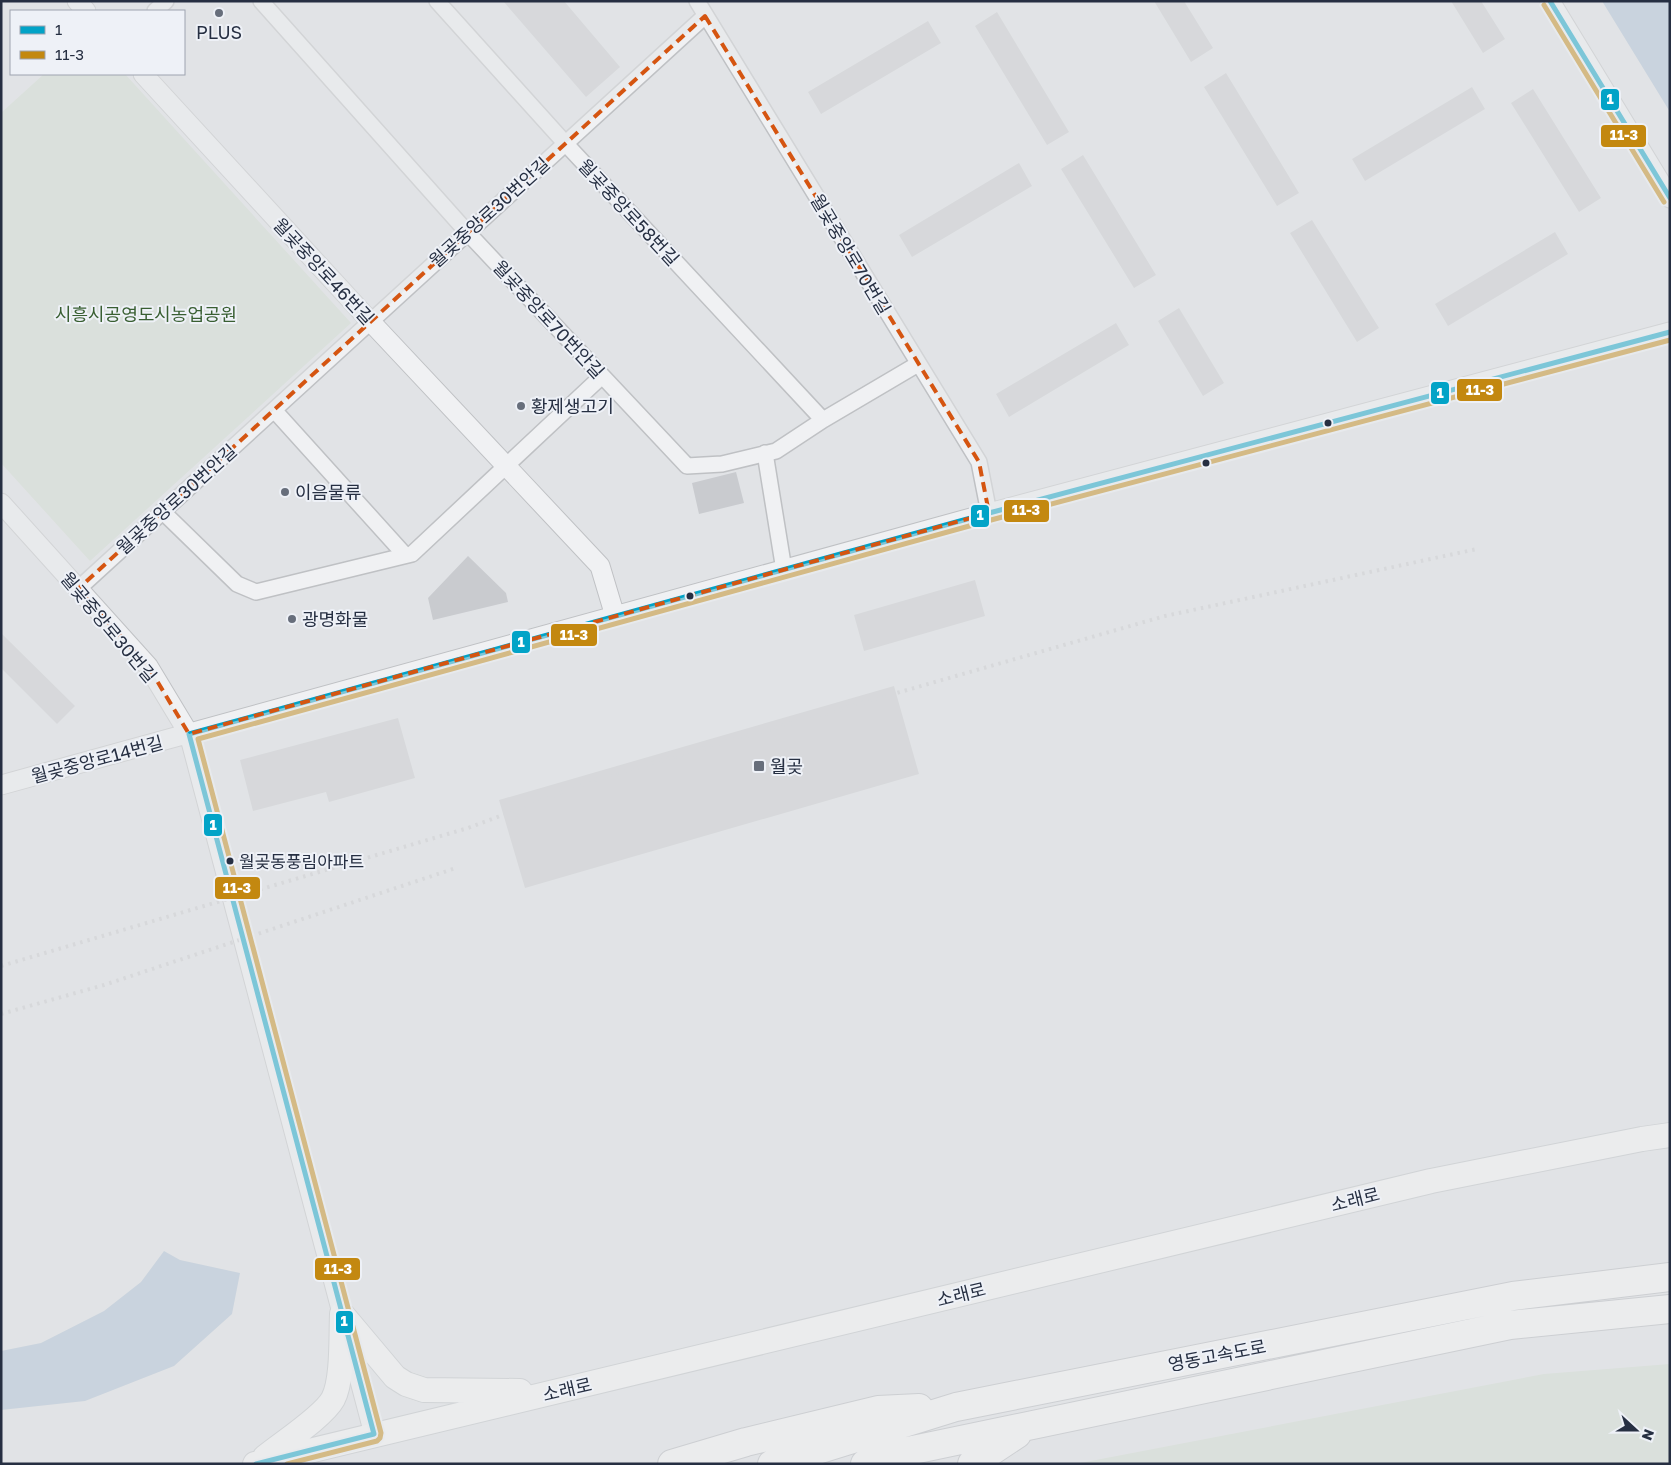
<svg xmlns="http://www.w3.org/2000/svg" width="1671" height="1465" font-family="'Golos Text','Noto Sans KR',sans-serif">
  <rect width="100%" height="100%" fill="#e1e3e6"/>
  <path fill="#d0dbd0" d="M 44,74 L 125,74 L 351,323 L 90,561 L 1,463 L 1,113 Z
    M 1670,1364 L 1670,1464 L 1075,1464 L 1544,1374 Z"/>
  <path fill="#acbfd4" d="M 1602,1 L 1670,1 L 1670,112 Z
    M 164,1251 L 180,1260 L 240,1273 L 232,1314 L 174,1366 L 85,1401 L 1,1410 L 1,1351 L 41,1343 L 104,1311 L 141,1282 Z"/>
  <path fill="#c9cbcf" d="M 503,1 L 564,1 L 620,67 L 586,97 Z
    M 1154,1 L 1184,1 L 1213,48 L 1191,62 Z
    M 1451,1 L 1481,1 L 1505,39 L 1483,53 Z
    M 997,12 L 1069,132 L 1047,145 L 975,26 Z
    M 928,21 L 941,43 L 821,114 L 808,92 Z
    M 1226,73 L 1299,193 L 1277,206 L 1204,87 Z
    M 1472,87 L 1485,109 L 1365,181 L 1352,159 Z
    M 1533,89 L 1601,198 L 1579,212 L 1511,103 Z
    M 1083,155 L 1156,275 L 1134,288 L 1061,169 Z
    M 1019,163 L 1032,186 L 912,257 L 899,235 Z
    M 1312,220 L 1379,328 L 1357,342 L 1290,233 Z
    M 1555,232 L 1568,254 L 1448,326 L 1435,304 Z
    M 1179,308 L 1224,383 L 1203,396 L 1158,321 Z
    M 1116,323 L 1129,345 L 1009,417 L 996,394 Z
    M 736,472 L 744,503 L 699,514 L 692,483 Z
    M 468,556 L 506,593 L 508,602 L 433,620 L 428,598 Z
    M 975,580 L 985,616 L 864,651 L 854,615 Z
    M 1,633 L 75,706 L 57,724 L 1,668 Z
    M 894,686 L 919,774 L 525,888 L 499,800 Z
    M 398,718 L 415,778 L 329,802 L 326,792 L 253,811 L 240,760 Z"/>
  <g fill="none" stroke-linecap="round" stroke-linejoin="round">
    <g stroke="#bfc1c4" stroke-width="18">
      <path id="minor" d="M 261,1 L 467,232 L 687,466 L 722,464 L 776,451 L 823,420 L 918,364
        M 437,1 L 565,143 L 823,420
        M 697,1 L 979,462 L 989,513
        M 155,11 L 166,1
        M 274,410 L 405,555
        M 765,453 L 784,570
        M 162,511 L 237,584 L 256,592 L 412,554 L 602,376
        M 78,589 L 705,16"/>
    </g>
    <g stroke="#bfc1c4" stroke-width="21">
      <path id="tertiary" d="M 77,1 L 86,11
        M 1550,1 L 1670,198
        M 143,74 L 370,321 L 600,566 L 615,616
        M 1,503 L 148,666 L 189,734 L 374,1434
        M 1,785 L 989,513 L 1670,332"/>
    </g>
    <g stroke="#bcc0c4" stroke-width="26">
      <path id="primary" d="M 342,1314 L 395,1377 L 406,1384 L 424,1390 L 520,1391
        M 265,1457 C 282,1443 323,1417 333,1399 C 343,1380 341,1337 342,1314
        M 255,1464 L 1431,1181 L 1642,1139 L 1670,1135"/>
    </g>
    <g stroke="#b3b6bb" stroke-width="30">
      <path id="motorway" d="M 672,1464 L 746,1442 L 878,1410 L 919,1408
        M 772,1464 L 956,1407 L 1513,1296 L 1670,1277
        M 865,1464 L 894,1454 L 1510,1325 L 1670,1309
        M 972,1464 L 1017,1434"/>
    </g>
    <use href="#minor" stroke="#f0f1f3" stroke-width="15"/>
    <use href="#tertiary" stroke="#f0f1f3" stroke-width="19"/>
    <use href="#primary" stroke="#f5f5f6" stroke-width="24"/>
    <use href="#motorway" stroke="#f5f5f6" stroke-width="28"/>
    <path stroke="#c9cbce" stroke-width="4" stroke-dasharray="2.5 5" stroke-linecap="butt" d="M 1,966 L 468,828 L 604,777 L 1165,616 L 1477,549
      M 1,1014 L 104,985 L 456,868"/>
    <g stroke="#eef1f7" stroke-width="9">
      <path id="bus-1" d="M 1550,1 L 1670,198
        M 256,1464 L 374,1434 L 189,734 L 989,513 L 1670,332"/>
    </g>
    <g stroke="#eef1f7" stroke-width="9">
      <path id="bus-2" d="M 1544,5 L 1664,202
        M 287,1464 L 377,1441 L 380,1438 L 381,1433 L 198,739 L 991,520 L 1670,340"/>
    </g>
    <use href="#bus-1" stroke="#02a3c7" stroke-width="5"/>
    <use href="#bus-2" stroke="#c38810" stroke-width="5"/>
  </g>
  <path d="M0 0H1671V1465H0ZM 705,16 L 979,462 L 989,513 L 189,734 L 148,666 L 78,589 Z" fill="#e1e3e6" fill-opacity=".55" fill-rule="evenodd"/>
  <path fill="none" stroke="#d55511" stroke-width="4" stroke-dasharray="10 6" stroke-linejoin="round" d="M 705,16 L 979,462 L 989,513 L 189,734 L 148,666 L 78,589 Z"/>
  <g fill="#676e7b" stroke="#eef1f7" stroke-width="2">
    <circle cx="219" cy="13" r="5"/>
    <circle cx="521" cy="406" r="5"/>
    <circle cx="285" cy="492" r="5"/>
    <circle cx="292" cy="619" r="5"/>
    <rect x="753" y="760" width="12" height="12" rx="2.5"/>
  </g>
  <g fill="#262f42" stroke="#eef1f7" stroke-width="2">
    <circle cx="1328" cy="423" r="4.5"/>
    <circle cx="1206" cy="463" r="4.5"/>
    <circle cx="690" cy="596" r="4.5"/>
    <circle cx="230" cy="861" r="4.5"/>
  </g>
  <g text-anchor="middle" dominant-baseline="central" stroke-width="4" stroke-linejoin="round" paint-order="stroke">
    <g font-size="17" fill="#262f42" stroke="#eef1f7" text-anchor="start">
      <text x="239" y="861">월곶동풍림아파트</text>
    </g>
    <g font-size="18" fill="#262f42" stroke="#eef1f7" text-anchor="start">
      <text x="219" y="32" text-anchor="middle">PLUS</text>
      <text x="531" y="406">황제생고기</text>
      <text x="295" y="492">이음물류</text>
      <text x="302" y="619">광명화물</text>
      <text x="770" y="766">월곶</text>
    </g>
    <g font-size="18" fill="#262f42" stroke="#eef1f7">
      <text transform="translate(489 212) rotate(-42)">월곶중앙로30번안길</text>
      <text transform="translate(629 212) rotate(47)">월곶중앙로58번길</text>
      <text transform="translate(851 254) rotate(59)">월곶중앙로70번길</text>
      <text transform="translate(324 271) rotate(47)">월곶중앙로46번길</text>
      <text transform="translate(549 319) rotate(47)">월곶중앙로70번안길</text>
      <text transform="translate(176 499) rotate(-42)">월곶중앙로30번안길</text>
      <text transform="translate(109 627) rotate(50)">월곶중앙로30번길</text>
      <text transform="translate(97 759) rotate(-15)">월곶중앙로14번길</text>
      <text transform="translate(1355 1199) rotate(-14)">소래로</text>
      <text transform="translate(961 1294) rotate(-14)">소래로</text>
      <text transform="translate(1217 1355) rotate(-11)">영동고속도로</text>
      <text transform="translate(567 1389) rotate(-13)">소래로</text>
    </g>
    <g font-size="18" fill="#395f32" stroke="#eef1f7">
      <text x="146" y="314">시흥시공영도시농업공원</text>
    </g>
  </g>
  <g stroke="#eef1f7" stroke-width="2">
    <rect x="1600" y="88" width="20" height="23" rx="5" fill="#02a3c7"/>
    <rect x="1600" y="124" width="47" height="24" rx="5" fill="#c38810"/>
    <rect x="1456" y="378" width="47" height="24" rx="5" fill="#c38810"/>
    <rect x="1430" y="381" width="20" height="24" rx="5" fill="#02a3c7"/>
    <rect x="1003" y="499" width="47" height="24" rx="5" fill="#c38810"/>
    <rect x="970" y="504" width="20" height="24" rx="5" fill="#02a3c7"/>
    <rect x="550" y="623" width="48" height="24" rx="5" fill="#c38810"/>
    <rect x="511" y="630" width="20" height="24" rx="5" fill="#02a3c7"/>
    <rect x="203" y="813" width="20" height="24" rx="5" fill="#02a3c7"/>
    <rect x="214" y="876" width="47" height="24" rx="5" fill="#c38810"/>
    <rect x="314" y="1257" width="47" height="24" rx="5" fill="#c38810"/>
    <rect x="335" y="1310" width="19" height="24" rx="5" fill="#02a3c7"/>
  </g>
  <g font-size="14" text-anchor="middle" font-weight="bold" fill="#fff">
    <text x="1610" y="104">1</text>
    <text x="1624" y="140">11-3</text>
    <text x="1480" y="395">11-3</text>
    <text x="1440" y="398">1</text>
    <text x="1026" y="515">11-3</text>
    <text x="980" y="520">1</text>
    <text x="574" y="640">11-3</text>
    <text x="521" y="647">1</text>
    <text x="213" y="830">1</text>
    <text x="237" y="893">11-3</text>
    <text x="338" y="1274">11-3</text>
    <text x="344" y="1326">1</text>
  </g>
  <rect width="1671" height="1465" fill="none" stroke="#262f42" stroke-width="5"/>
  <rect x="10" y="10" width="175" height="65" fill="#eef1f7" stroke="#9ea3af"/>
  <rect x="20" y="26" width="25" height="8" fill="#02a3c7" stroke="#9ea3af"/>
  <text x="55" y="35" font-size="15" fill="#262f42">1</text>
  <rect x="20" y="51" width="25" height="8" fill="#c38810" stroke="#9ea3af"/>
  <text x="55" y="60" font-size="15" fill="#262f42">11-3</text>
  <g transform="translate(1636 1430) rotate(111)" stroke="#eef1f7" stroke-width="4" paint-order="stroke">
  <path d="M0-4L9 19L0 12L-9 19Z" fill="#262f42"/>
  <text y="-8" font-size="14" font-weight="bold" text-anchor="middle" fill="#262f42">N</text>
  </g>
</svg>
